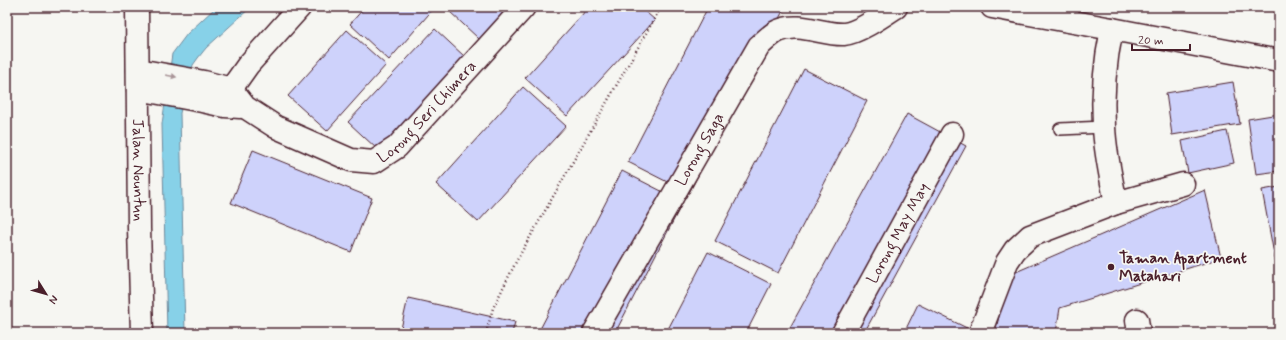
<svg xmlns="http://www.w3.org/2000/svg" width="1286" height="340" font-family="Mynerve,sans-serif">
  <rect width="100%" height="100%" fill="#f6f6f2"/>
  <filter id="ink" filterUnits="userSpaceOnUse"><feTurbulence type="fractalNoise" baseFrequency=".025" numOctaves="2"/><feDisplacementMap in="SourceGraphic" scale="8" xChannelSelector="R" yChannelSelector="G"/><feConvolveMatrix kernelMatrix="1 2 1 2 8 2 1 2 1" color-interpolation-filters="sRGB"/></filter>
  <g filter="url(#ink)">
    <path fill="#87d1e8" stroke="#6f8a9c" d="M 216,7 L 251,7 L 206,48 L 198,58 L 193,65 L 180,113 L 185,333 L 167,333 L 162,124 L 172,54 L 187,34 Z"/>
    <path fill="#ced2fb" stroke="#4a1f2b" d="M 365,7 L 435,7 L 389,60 L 350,24 Z
      M 453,7 L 535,7 L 493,52 L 449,11 Z
      M 589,7 L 640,7 L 655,20 L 567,116 L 525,78 Z
      M 708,7 L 785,7 L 689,193 L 628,162 Z
      M 435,29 L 479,70 L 392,163 L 348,122 Z
      M 347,30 L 386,65 L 327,131 L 288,96 Z
      M 804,69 L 867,101 L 778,273 L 715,241 Z
      M 1233,82 L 1240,124 L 1172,135 L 1166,93 Z
      M 523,87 L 566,126 L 478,222 L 436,184 Z
      M 907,114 L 966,146 L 864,333 L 787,333 Z
      M 1279,114 L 1279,171 L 1256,174 L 1248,119 Z
      M 1227,131 L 1234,163 L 1188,173 L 1182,141 Z
      M 253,150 L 372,198 L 351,252 L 231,203 Z
      M 622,171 L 683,202 L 615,333 L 538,333 Z
      M 1279,187 L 1279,281 L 1262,190 Z
      M 1205,190 L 1221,258 L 1060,308 L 1056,333 L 995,333 L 1009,275 Z
      M 708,252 L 771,284 L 746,333 L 666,333 Z
      M 408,298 L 515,322 L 512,333 L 400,333 Z
      M 918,304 L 977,333 L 904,333 Z"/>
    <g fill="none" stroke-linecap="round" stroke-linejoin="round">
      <g stroke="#4a1f2b" stroke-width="14">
        <path id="lane" d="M 1060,129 L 1104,127"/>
      </g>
      <g stroke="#4a1f2b" stroke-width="25">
        <g id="street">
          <path d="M 992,7 L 1112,29 L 1279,61"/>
          <path d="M 1112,29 C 1105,61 1102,94 1104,127 C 1105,152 1111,178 1116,203"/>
          <path id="s1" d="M 138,70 L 204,82 L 231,89 L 245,107 L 276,127 L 351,160 L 374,162 L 397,147 L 524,7"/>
          <path d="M 138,89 L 202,101 L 225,106 L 240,107"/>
          <path d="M 226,104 L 231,89 L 248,65 L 300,7"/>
          <path d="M 1137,320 L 1139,333"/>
          <path id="s2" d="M 594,333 L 759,46 C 765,41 771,34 778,31 C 799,21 822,35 844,34 C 858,33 884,15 896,7"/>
          <path id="s3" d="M 843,333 L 952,134"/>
          <path d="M 980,333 L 1007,262 L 1015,250 L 1030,236 L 1116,203 L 1183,184"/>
        </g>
      </g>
      <g stroke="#4a1f2b" stroke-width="25">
        <g id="secondary">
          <path id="s4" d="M 137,7 L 139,228 L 142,333"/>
        </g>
      </g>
      <path stroke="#4a1f2b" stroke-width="2.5" stroke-dasharray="1 3" stroke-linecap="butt" d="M 486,333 L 493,308 L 517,260 L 661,7"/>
      <use href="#lane" stroke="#f6f6f2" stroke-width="11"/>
      <use href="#street" stroke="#f6f6f2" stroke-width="22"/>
      <use href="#secondary" stroke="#f6f6f2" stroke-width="22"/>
    </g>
    <defs><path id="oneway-solid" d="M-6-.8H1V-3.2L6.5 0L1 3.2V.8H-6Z"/></defs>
    <use fill="#a99598" href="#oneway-solid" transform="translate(171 76) rotate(10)"/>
  </g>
  <circle fill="#4a1f2b" stroke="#f6f6f2" stroke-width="1.5" cx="1111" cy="267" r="4"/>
  <g text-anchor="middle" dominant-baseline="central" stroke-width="3.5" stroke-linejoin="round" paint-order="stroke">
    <g font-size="16" fill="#4a1f2b" stroke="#f6f6f2">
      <text stroke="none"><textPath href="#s1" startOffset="333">Lorong Seri Chimera</textPath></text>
      <text stroke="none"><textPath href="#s2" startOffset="212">Lorong Saga</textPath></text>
      <text stroke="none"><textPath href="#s4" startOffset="163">Jalan Nountun</textPath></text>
      <text stroke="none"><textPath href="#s3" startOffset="114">Lorong May May</textPath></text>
    </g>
    <g font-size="16" font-weight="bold" fill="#4a1f2b" stroke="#f6f6f2" text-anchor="start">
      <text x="1119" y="258">Taman Apartment<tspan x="1119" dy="18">Matahari</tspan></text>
    </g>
  </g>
  <rect width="1286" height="340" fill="none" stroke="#f6f6f2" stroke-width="24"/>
  <rect x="12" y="12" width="1262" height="316" fill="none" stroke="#4a1f2b" stroke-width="1.5" filter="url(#ink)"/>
  <g transform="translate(46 294) rotate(127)" stroke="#f6f6f2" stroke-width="3" paint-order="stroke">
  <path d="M0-3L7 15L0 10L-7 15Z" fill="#4a1f2b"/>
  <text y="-6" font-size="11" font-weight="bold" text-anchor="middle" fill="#4a1f2b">N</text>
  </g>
  <path d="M1132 44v6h58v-6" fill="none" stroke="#4a1f2b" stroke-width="2"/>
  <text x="1138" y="44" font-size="12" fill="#4a1f2b" stroke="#f6f6f2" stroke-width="3" paint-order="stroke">20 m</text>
</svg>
